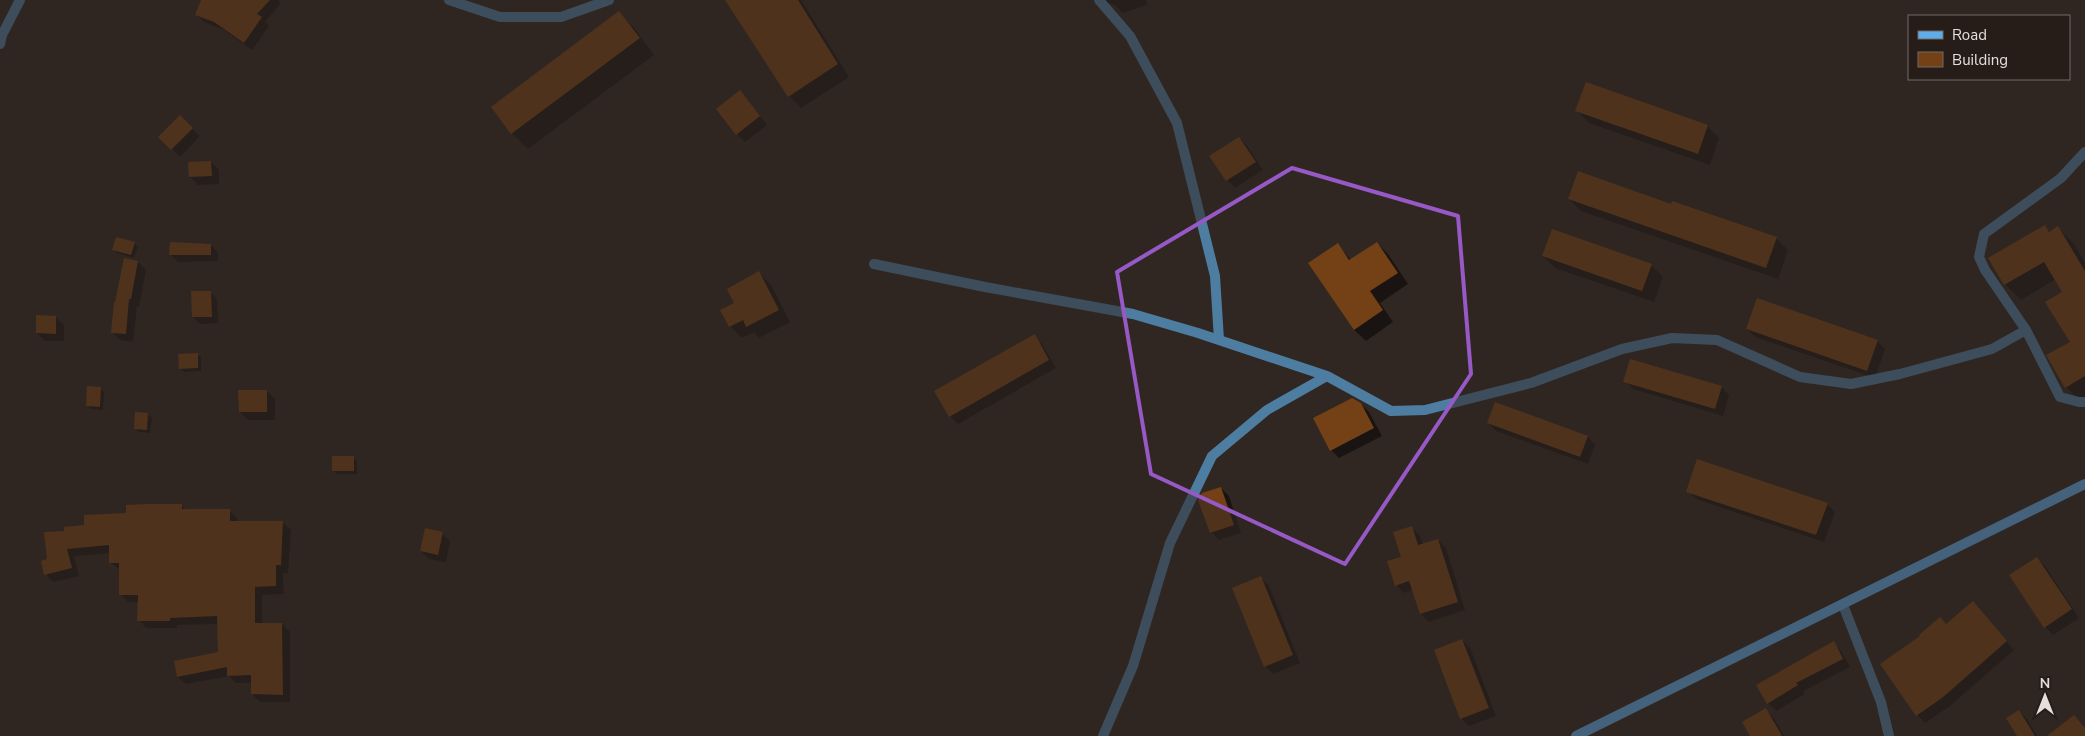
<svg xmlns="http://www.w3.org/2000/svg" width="2085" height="736" font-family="'Nunito Sans',sans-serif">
  <rect width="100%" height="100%" fill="#302722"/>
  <path fill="#0007" d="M 202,0 L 278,0 L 281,3 L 265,22 L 269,26 L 252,50 L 224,30 L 204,22 L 196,14 Z
    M 727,0 L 801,0 L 849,77 L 801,108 L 789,96 Z
    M 1099,0 L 1146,0 L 1147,5 L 1123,13 L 1115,5 Z
    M 619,13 L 635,29 L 654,55 L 528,149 L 512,133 L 493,107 Z
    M 740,92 L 767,125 L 745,142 L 737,134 Z
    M 1577,111 L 1707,126 L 1719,138 L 1710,165 L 1589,123 Z
    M 180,117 L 200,136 L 180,157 L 160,137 Z
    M 1239,138 L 1247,146 L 1263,170 L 1235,188 L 1227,180 Z
    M 211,162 L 219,170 L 219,184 L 198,185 L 190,177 Z
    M 1569,199 L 1672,205 L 1776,238 L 1788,250 L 1778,279 L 1581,211 Z
    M 2045,227 L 2050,232 L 2058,228 L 2074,244 L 2085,263 L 2085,401 L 2082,403 L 2066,387 L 2071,342 L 2064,292 L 2056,279 L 2021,300 L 2005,284 Z
    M 134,243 L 138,247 L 134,258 L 117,253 L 114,250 Z
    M 1377,243 L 1388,254 L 1408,284 L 1380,303 L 1393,322 L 1366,341 L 1354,330 L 1337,244 L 1351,260 Z
    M 211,245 L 218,253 L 218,261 L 178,262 L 171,255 Z
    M 1543,256 L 1651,265 L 1663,277 L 1654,302 L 1555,268 Z
    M 125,260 L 138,262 L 146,270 L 139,307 L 137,306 L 133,342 L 120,340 L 112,332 L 115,302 Z
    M 759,273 L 771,285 L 790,322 L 759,338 L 754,332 L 742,338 L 730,326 L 736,303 Z
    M 210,292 L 217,299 L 218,323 L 200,324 L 193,317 Z
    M 56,317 L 64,325 L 64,341 L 45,341 L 37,333 Z
    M 1747,329 L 1877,341 L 1885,349 L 1875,378 L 1755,337 Z
    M 1034,336 L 1042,344 L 1056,368 L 958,424 L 950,416 Z
    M 197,354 L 201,358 L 201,371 L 184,372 L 180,368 Z
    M 1625,381 L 1721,387 L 1729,395 L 1723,416 L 1633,389 Z
    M 100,388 L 104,392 L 103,410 L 91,409 L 88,406 Z
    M 267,391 L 275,399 L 275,420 L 248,420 L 240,412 Z
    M 1361,404 L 1369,412 L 1382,436 L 1339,458 L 1331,450 Z
    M 148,414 L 152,418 L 150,433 L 139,432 L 135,428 Z
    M 1488,423 L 1588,437 L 1595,445 L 1588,464 L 1496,431 Z
    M 353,458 L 357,461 L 357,474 L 337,474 L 333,470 Z
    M 1221,488 L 1229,496 L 1241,533 L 1219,540 L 1211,532 Z
    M 1688,491 L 1827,504 L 1835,512 L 1824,542 L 1696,499 Z
    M 182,506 L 186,510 L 229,511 L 237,518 L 237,523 L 283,523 L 291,530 L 288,573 L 283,573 L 284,594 L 262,595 L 262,624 L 282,624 L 290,632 L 290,702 L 260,702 L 252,694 L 252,683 L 236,683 L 229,676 L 186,684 L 178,677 L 219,653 L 218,624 L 177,625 L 177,628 L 146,628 L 139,620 L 139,602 L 128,602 L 120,594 L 120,570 L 110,562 L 110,553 L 74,556 L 79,576 L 53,582 L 46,574 L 48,560 L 66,532 L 128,515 Z
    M 1412,528 L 1420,536 L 1423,545 L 1438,540 L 1446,548 L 1465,610 L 1429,622 L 1421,614 L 1413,590 L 1404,593 L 1396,585 Z
    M 442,533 L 450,541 L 446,562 L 429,559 L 421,551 Z
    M 2037,559 L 2045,566 L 2079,618 L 2053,635 L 2045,627 L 2011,575 Z
    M 1261,578 L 1269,586 L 1300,663 L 1273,674 L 1265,666 Z
    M 1973,603 L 2014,650 L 1950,706 L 1925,723 L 1917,715 L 1946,625 Z
    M 1462,640 L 1470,648 L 1496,716 L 1469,726 L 1461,718 Z
    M 1833,643 L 1841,651 L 1850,667 L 1803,691 L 1805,694 L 1776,711 L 1768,703 Z
    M 1766,710 L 1774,718 L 1784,736 L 1751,736 Z
    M 2019,711 L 2027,719 L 2037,736 L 2019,736 Z"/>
  <path fill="#734115" d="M 201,0 L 270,0 L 257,14 L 262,17 L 244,43 L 214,22 L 195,15 Z
    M 725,0 L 798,0 L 838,64 L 788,97 Z
    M 619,11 L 640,38 L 511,134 L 491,107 Z
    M 1586,82 L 1708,125 L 1698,154 L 1575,111 Z
    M 740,90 L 760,116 L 736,135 L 716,109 Z
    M 180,115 L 193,128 L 171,150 L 158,137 Z
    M 1239,137 L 1256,162 L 1226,181 L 1209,156 Z
    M 211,161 L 212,176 L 189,177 L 188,162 Z
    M 1578,171 L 1671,204 L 1672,201 L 1777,237 L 1766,268 L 1568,199 Z
    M 2045,225 L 2049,232 L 2058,226 L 2085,271 L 2085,376 L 2065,388 L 2046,355 L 2070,342 L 2045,302 L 2062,292 L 2044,262 L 2004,285 L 1988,258 Z
    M 1552,229 L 1652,264 L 1642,291 L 1542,256 Z
    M 116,237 L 135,242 L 131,255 L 112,250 Z
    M 170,242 L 211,244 L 211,255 L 169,255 Z
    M 1377,242 L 1398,273 L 1370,291 L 1383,310 L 1354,330 L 1308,263 L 1338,243 L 1349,260 Z
    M 124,258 L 138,261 L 131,299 L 129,299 L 126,334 L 111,333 L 114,302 L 115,302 Z
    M 759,271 L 779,310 L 746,327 L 743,320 L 729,327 L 720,310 L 734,303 L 727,289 Z
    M 191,291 L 211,291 L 212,317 L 192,317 Z
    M 1757,298 L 1878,340 L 1867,371 L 1746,329 Z
    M 36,315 L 56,316 L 56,334 L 36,333 Z
    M 1035,334 L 1049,360 L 949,417 L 934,391 Z
    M 198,353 L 198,368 L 179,369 L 178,354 Z
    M 1630,359 L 1722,386 L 1715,409 L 1623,382 Z
    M 87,386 L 101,387 L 100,407 L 86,406 Z
    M 238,390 L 267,390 L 267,412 L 239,412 Z
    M 1352,398 L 1361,403 L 1374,428 L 1330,451 L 1313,418 Z
    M 1495,402 L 1588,436 L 1580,457 L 1487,423 Z
    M 135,412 L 148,413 L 147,430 L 134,429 Z
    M 332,456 L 354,456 L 354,471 L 332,471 Z
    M 1697,459 L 1828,503 L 1816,535 L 1686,492 Z
    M 1221,487 L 1234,525 L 1210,533 L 1198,500 L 1202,493 Z
    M 149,504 L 182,504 L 182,509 L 230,509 L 230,521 L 283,521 L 281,565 L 276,565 L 276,586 L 255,587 L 255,623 L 282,623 L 283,695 L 251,694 L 251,675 L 227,676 L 227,667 L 177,677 L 174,661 L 218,652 L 217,616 L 170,618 L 170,621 L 137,621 L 138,595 L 119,595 L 119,563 L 109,563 L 109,545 L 67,549 L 72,568 L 44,575 L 41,561 L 47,559 L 44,532 L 64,531 L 64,527 L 84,525 L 84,515 L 126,513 L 126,505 Z
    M 1412,526 L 1418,545 L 1438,539 L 1458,602 L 1420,614 L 1409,581 L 1395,586 L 1387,561 L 1401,557 L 1393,532 Z
    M 425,528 L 443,532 L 438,555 L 420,551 Z
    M 2037,557 L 2072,609 L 2044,628 L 2009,575 Z
    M 1261,576 L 1293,655 L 1264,667 L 1232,588 Z
    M 1973,601 L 2007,641 L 1942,698 L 1916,716 L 1880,664 L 1920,636 L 1919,635 L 1940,617 L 1946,624 Z
    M 1462,639 L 1489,708 L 1460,719 L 1434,650 Z
    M 1834,641 L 1843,659 L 1796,683 L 1798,685 L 1767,704 L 1756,685 Z
    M 1766,708 L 1782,736 L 1750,736 L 1742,722 Z
    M 2019,710 L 2035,736 L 2017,736 L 2006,718 Z
    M 2074,715 L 2085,728 L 2085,736 L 2047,736 Z"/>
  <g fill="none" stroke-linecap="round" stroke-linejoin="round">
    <path stroke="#4e7da2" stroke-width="10" d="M 449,0 L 500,17 L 561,17 L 609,0
      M 1099,0 L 1130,36 L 1177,123 L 1215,276 L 1219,340
      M 0,44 L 2,35 L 20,0
      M 2085,152 L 2061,178 L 1984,234 L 1979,257 L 1985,270 L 2026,330 L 2060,397 L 2079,402 L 2085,402
      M 874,264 L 985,287 L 1133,314 L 1198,333 L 1327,376 L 1391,411 L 1425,410 L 1531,383 L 1622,349 L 1672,338 L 1717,340 L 1800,377 L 1851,384 L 1900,374 L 1992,349 L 2026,330
      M 1843,605 L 1881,702 L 1889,736
      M 1103,736 L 1133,666 L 1170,543 L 1212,456 L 1267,410 L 1327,376"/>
    <path stroke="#5face8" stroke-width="10" d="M 1576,736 L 2085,484"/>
  </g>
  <path d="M0 0H2085V736H0ZM 1292,168 L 1458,216 L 1471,374 L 1345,564 L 1151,474 L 1117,272 Z" fill="#302722" fill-opacity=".55" fill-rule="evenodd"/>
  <path fill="none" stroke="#9659c6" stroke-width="4" stroke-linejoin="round" d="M 1292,168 L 1458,216 L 1471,374 L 1345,564 L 1151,474 L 1117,272 Z"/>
  <rect x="1908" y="15" width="162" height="65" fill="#261d19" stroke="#726b67"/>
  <rect x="1918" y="31" width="25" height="8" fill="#5face8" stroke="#726b67"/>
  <text x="1952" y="40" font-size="15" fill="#e5dfdc">Road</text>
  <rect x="1918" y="52" width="25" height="15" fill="#734115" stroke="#726b67"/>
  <text x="1952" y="65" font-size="15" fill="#e5dfdc">Building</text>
  <g transform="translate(2045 696)" stroke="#261d19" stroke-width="4" paint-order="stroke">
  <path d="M0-4L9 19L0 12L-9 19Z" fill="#e5dfdc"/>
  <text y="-8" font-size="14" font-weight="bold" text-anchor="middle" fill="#e5dfdc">N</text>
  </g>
</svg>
